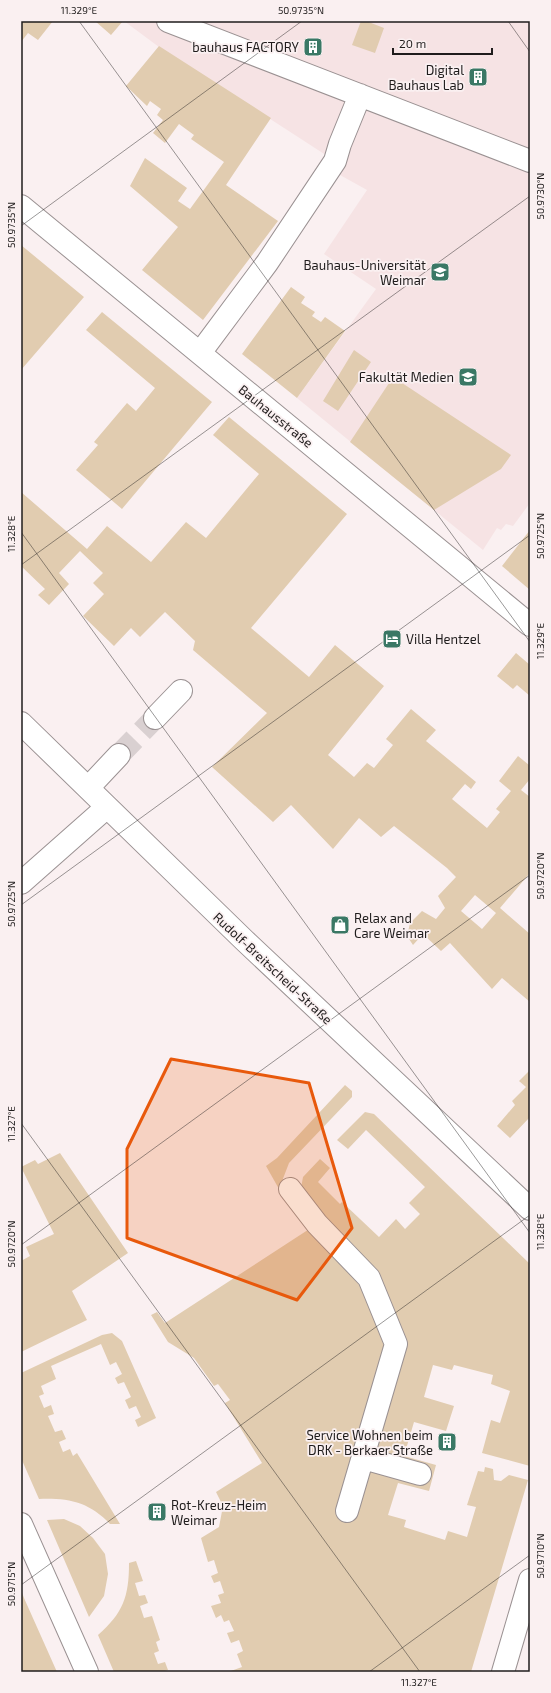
<svg xmlns="http://www.w3.org/2000/svg" width="551" height="1693" font-family="'Exo 2',sans-serif">
  <rect width="100%" height="100%" fill="#faf0f1"/>
  <path fill="#f6e3e4" d="M 124,21 L 530,21 L 530,503 L 513,526 L 506,524 L 501,530 L 497,528 L 483,550 L 297,398 L 376,289 L 324,254 L 367,190 L 340,175 L 335,161 L 159,47 Z"/>
  <path fill="#e1ccb0" fill-rule="evenodd" d="M 21,21 L 53,21 L 38,40 L 28,33 L 21,42 Z
    M 95,21 L 123,21 L 111,35 Z
    M 361,21 L 366,21 L 384,28 L 375,53 L 352,45 Z
    M 159,46 L 271,118 L 226,185 L 278,221 L 203,320 L 142,270 L 178,227 L 130,186 L 145,158 L 187,188 L 178,201 L 190,209 L 224,162 L 191,139 L 194,135 L 179,124 L 165,143 L 153,133 L 163,120 L 157,115 L 161,109 L 150,101 L 147,106 L 126,86 Z
    M 21,245 L 84,297 L 21,370 Z
    M 291,287 L 305,297 L 301,303 L 315,312 L 312,316 L 321,322 L 325,317 L 345,331 L 297,398 L 242,354 Z
    M 102,312 L 212,402 L 122,509 L 76,470 L 98,445 L 94,442 L 127,403 L 136,411 L 155,388 L 86,330 Z
    M 354,350 L 371,362 L 338,411 L 323,401 Z
    M 393,377 L 511,455 L 501,469 L 434,510 L 350,442 Z
    M 229,417 L 347,514 L 251,628 L 309,677 L 335,645 L 384,686 L 328,755 L 354,777 L 367,763 L 374,768 L 393,745 L 386,739 L 411,709 L 436,730 L 426,741 L 476,782 L 471,789 L 465,784 L 452,799 L 487,828 L 500,812 L 496,809 L 511,791 L 499,781 L 518,756 L 529,765 L 530,779 L 521,790 L 530,797 L 530,873 L 500,908 L 530,934 L 530,1002 L 502,978 L 492,989 L 450,943 L 441,951 L 423,934 L 413,945 L 407,936 L 410,923 L 422,911 L 436,919 L 445,908 L 438,896 L 456,877 L 447,868 L 394,826 L 381,837 L 359,818 L 333,849 L 291,805 L 273,822 L 212,767 L 267,713 L 193,650 L 195,641 L 165,612 L 140,637 L 131,628 L 114,646 L 83,616 L 104,594 L 93,583 L 103,573 L 80,551 L 59,573 L 69,584 L 49,605 L 38,595 L 45,589 L 21,566 L 21,492 L 87,549 L 107,526 L 151,562 L 186,522 L 206,538 L 259,474 L 213,435 ZM 475,895 L 496,913 L 482,929 L 461,911 Z
    M 530,530 L 530,590 L 502,566 Z
    M 516,653 L 530,665 L 530,696 L 517,685 L 513,689 L 497,676 Z
    M 530,1070 L 530,1117 L 510,1138 L 497,1126 L 515,1105 L 512,1101 L 526,1087 L 519,1081 Z
    M 345,1085 L 352,1091 L 352,1097 L 289,1163 L 279,1189 L 266,1166 L 277,1158 Z
    M 365,1112 L 374,1114 L 530,1264 L 530,1466 L 482,1453 L 491,1420 L 500,1423 L 510,1391 L 491,1384 L 493,1375 L 454,1365 L 452,1370 L 433,1365 L 424,1397 L 454,1406 L 446,1431 L 414,1422 L 404,1456 L 436,1465 L 429,1491 L 398,1483 L 388,1515 L 406,1520 L 404,1527 L 445,1540 L 448,1531 L 467,1537 L 476,1507 L 467,1505 L 478,1471 L 484,1472 L 485,1467 L 493,1469 L 494,1480 L 501,1481 L 509,1475 L 528,1480 L 471,1672 L 228,1672 L 242,1667 L 237,1654 L 243,1651 L 239,1640 L 231,1643 L 227,1633 L 234,1631 L 229,1620 L 224,1622 L 221,1615 L 216,1618 L 211,1606 L 221,1603 L 218,1595 L 224,1593 L 220,1581 L 214,1583 L 211,1576 L 218,1573 L 214,1560 L 208,1562 L 201,1538 L 219,1527 L 223,1506 L 216,1492 L 262,1463 L 225,1403 L 230,1400 L 218,1384 L 214,1386 L 194,1358 L 168,1342 L 151,1315 L 157,1312 L 165,1323 L 317,1224 L 301,1188 L 303,1177 L 320,1159 L 330,1168 L 318,1182 L 340,1204 L 342,1202 L 379,1237 L 396,1219 L 405,1229 L 420,1214 L 409,1203 L 425,1187 L 366,1130 L 348,1149 L 337,1140 Z
    M 60,1153 L 128,1253 L 72,1291 L 87,1320 L 21,1352 L 21,1261 L 30,1256 L 26,1247 L 54,1234 L 21,1167 L 35,1160 L 38,1164 Z
    M 112,1333 L 122,1341 L 156,1418 L 138,1427 L 135,1420 L 141,1417 L 136,1406 L 129,1409 L 125,1400 L 131,1397 L 124,1382 L 118,1384 L 115,1378 L 122,1374 L 116,1362 L 110,1365 L 101,1344 L 51,1366 L 56,1379 L 41,1386 L 44,1394 L 39,1396 L 44,1408 L 51,1405 L 54,1414 L 48,1416 L 55,1432 L 62,1430 L 66,1439 L 59,1442 L 63,1452 L 70,1449 L 73,1456 L 77,1453 L 120,1524 L 110,1524 C 89,1502 69,1498 39,1499 L 21,1458 L 21,1373 L 102,1335 Z
    M 64,1519 L 80,1526 L 93,1538 L 105,1554 L 108,1574 L 104,1596 L 89,1617 L 47,1520 Z
    M 136,1561 L 143,1581 L 135,1583 L 139,1596 L 145,1595 L 148,1603 L 140,1606 L 144,1618 L 152,1616 L 160,1640 L 156,1642 L 159,1651 L 154,1653 L 158,1664 L 165,1662 L 168,1670 L 161,1672 L 114,1672 L 98,1635 C 123,1613 129,1597 129,1563 Z
    M 21,1590 L 24,1598 L 57,1672 L 21,1672 Z"/>
  <g fill="none" stroke-linecap="round" stroke-linejoin="round">
    <path stroke="#d9d0d1" stroke-width="22" stroke-dasharray="22 11" stroke-linecap="butt" d="M 119,755 L 155,718"/>
    <g stroke="#9a9192" stroke-width="24">
      <path id="minor" d="M 168,21 L 530,161
        M 21,206 L 530,625
        M 200,353 L 267,263 L 335,161 L 340,144 L 360,95
        M 155,718 L 181,691
        M 21,723 L 244,940 L 530,1209
        M 88,788 L 119,755
        M 21,883 L 107,807
        M 290,1189 L 317,1224 L 369,1278 L 396,1344 L 347,1511
        M 363,1458 L 420,1474
        M 21,1524 L 87,1672"/>
    </g>
    <g stroke="#9a9192" stroke-width="24">
      <path id="major" d="M 503,1672 L 530,1580"/>
    </g>
    <use href="#minor" stroke="#fff" stroke-width="22"/>
    <use href="#major" stroke="#fff" stroke-width="22"/>
  </g>
  <path fill="#e8590c" fill-opacity="0.2" stroke="#e8590c" stroke-width="3" stroke-linejoin="round" d="M 171,1059 L 309,1083 L 352,1228 L 297,1300 L 127,1238 L 127,1149 Z"/>
  <path fill="none" stroke="#1f1c1c" stroke-width="1" stroke-opacity="0.45" d="M 79,21 L 530,642M 508,21 L 530,52M 21,226 L 302,21M 21,532 L 530,1233M 21,565 L 530,196M 21,905 L 530,535M 21,1123 L 420,1672M 21,1245 L 530,875M 21,1585 L 530,1215M 369,1672 L 530,1555"/>
  <defs>
    <g id="building-square" transform="scale(1)"><rect x="-9" y="-9" width="18" height="18" rx="4" fill="#3a7865" stroke="#faf0f1"/><path d="M-4-6H4V6H1V3H-1V6H-4ZM-2.5-4.3h1.7v1.8h-1.7ZM.8-4.3h1.7v1.8H.8ZM-2.5-1h1.7V.8h-1.7ZM.8-1h1.7V.8H.8Z" fill="#fff"/></g>
    <g id="university-square" transform="scale(1)"><rect x="-9" y="-9" width="18" height="18" rx="4" fill="#3a7865" stroke="#faf0f1"/><path d="M0-5L7-2L0 1L-7-2ZM-4 1L0 2.5L4 1V4Q0 6-4 4Z" fill="#fff"/></g>
    <g id="hotel-square" transform="scale(1)"><rect x="-9" y="-9" width="18" height="18" rx="4" fill="#3a7865" stroke="#faf0f1"/><path d="M-6-4.5h1.5V1H6V5H4.5V3h-9V5H-6ZM-4 0a1.8 1.8 0 1 1 3.6 0ZM.5 0V-2.5h3Q6-2.5 6 0Z" fill="#fff"/></g>
    <g id="shop-square" transform="scale(1)"><rect x="-9" y="-9" width="18" height="18" rx="4" fill="#3a7865" stroke="#faf0f1"/><path d="M-5-2.5h2.3a2.7 3.5 0 0 1 5.4 0H5L5.5 6h-11ZM-1.5-2.5h3a1.5 2.3 0 0 0-3 0Z" fill="#fff"/></g>
  </defs>
  <g fill-rule="evenodd">
    <use href="#building-square" x="313" y="47"/>
    <use href="#building-square" x="478" y="77"/>
    <use href="#university-square" x="440" y="272"/>
    <use href="#university-square" x="468" y="377"/>
    <use href="#hotel-square" x="392" y="639"/>
    <use href="#shop-square" x="340" y="925"/>
    <use href="#building-square" x="447" y="1442"/>
    <use href="#building-square" x="157" y="1512"/>
  </g>
  <g text-anchor="middle" dominant-baseline="central" stroke-width="3.5" stroke-linejoin="round" paint-order="stroke">
    <g font-size="13" fill="#1f1c1c" stroke="#faf0f1" text-anchor="end">
      <text x="299" y="47">bauhaus FACTORY</text>
      <text x="464" y="70">Digital<tspan x="464" dy="15">Bauhaus Lab</tspan></text>
      <text x="426" y="265">Bauhaus-Universität<tspan x="426" dy="15">Weimar</tspan></text>
      <text x="454" y="377">Fakultät Medien</text>
      <text x="406" y="639" text-anchor="start">Villa Hentzel</text>
      <text x="354" y="918" text-anchor="start">Relax and<tspan x="354" dy="15">Care Weimar</tspan></text>
      <text x="433" y="1435">Service Wohnen beim<tspan x="433" dy="15">DRK - Berkaer Straße</tspan></text>
      <text x="171" y="1505" text-anchor="start">Rot-Kreuz-Heim<tspan x="171" dy="15">Weimar</tspan></text>
    </g>
    <g font-size="13" fill="#1f1c1c" stroke="#faf0f1">
      <text transform="translate(276 416) rotate(39)">Bauhausstraße</text>
      <text transform="translate(273 968) rotate(43)">Rudolf-Breitscheid-Straße</text>
    </g>
  </g>
  <rect width="551" height="1693" fill="none" stroke="#faf0f1" stroke-width="44"/>
  <path d="M393 48v6h99v-6" fill="none" stroke="#1f1c1c" stroke-width="2"/>
  <text x="399" y="48" font-size="12" fill="#1f1c1c" stroke="#faf0f1" stroke-width="3" paint-order="stroke">20 m</text>
  <rect x="22" y="22" width="507" height="1649" fill="none" stroke="#1f1c1c" stroke-width="1.5"/>
  <g font-size="10" text-anchor="middle" fill="#1f1c1c">
    <text x="79" y="14">11.329°E</text>
    <text x="301" y="14">50.9735°N</text>
    <text transform="translate(540 196) rotate(-90)" y="4">50.9730°N</text>
    <text transform="translate(11 225) rotate(-90)" y="4">50.9735°N</text>
    <text transform="translate(11 534) rotate(-90)" y="4">11.328°E</text>
    <text transform="translate(540 536) rotate(-90)" y="4">50.9725°N</text>
    <text transform="translate(540 641) rotate(-90)" y="4">11.329°E</text>
    <text transform="translate(540 876) rotate(-90)" y="4">50.9720°N</text>
    <text transform="translate(11 904) rotate(-90)" y="4">50.9725°N</text>
    <text transform="translate(11 1124) rotate(-90)" y="4">11.327°E</text>
    <text transform="translate(540 1232) rotate(-90)" y="4">11.328°E</text>
    <text transform="translate(11 1244) rotate(-90)" y="4">50.9720°N</text>
    <text transform="translate(540 1556) rotate(-90)" y="4">50.9710°N</text>
    <text transform="translate(11 1584) rotate(-90)" y="4">50.9715°N</text>
    <text x="419" y="1686">11.327°E</text>
  </g>
</svg>
